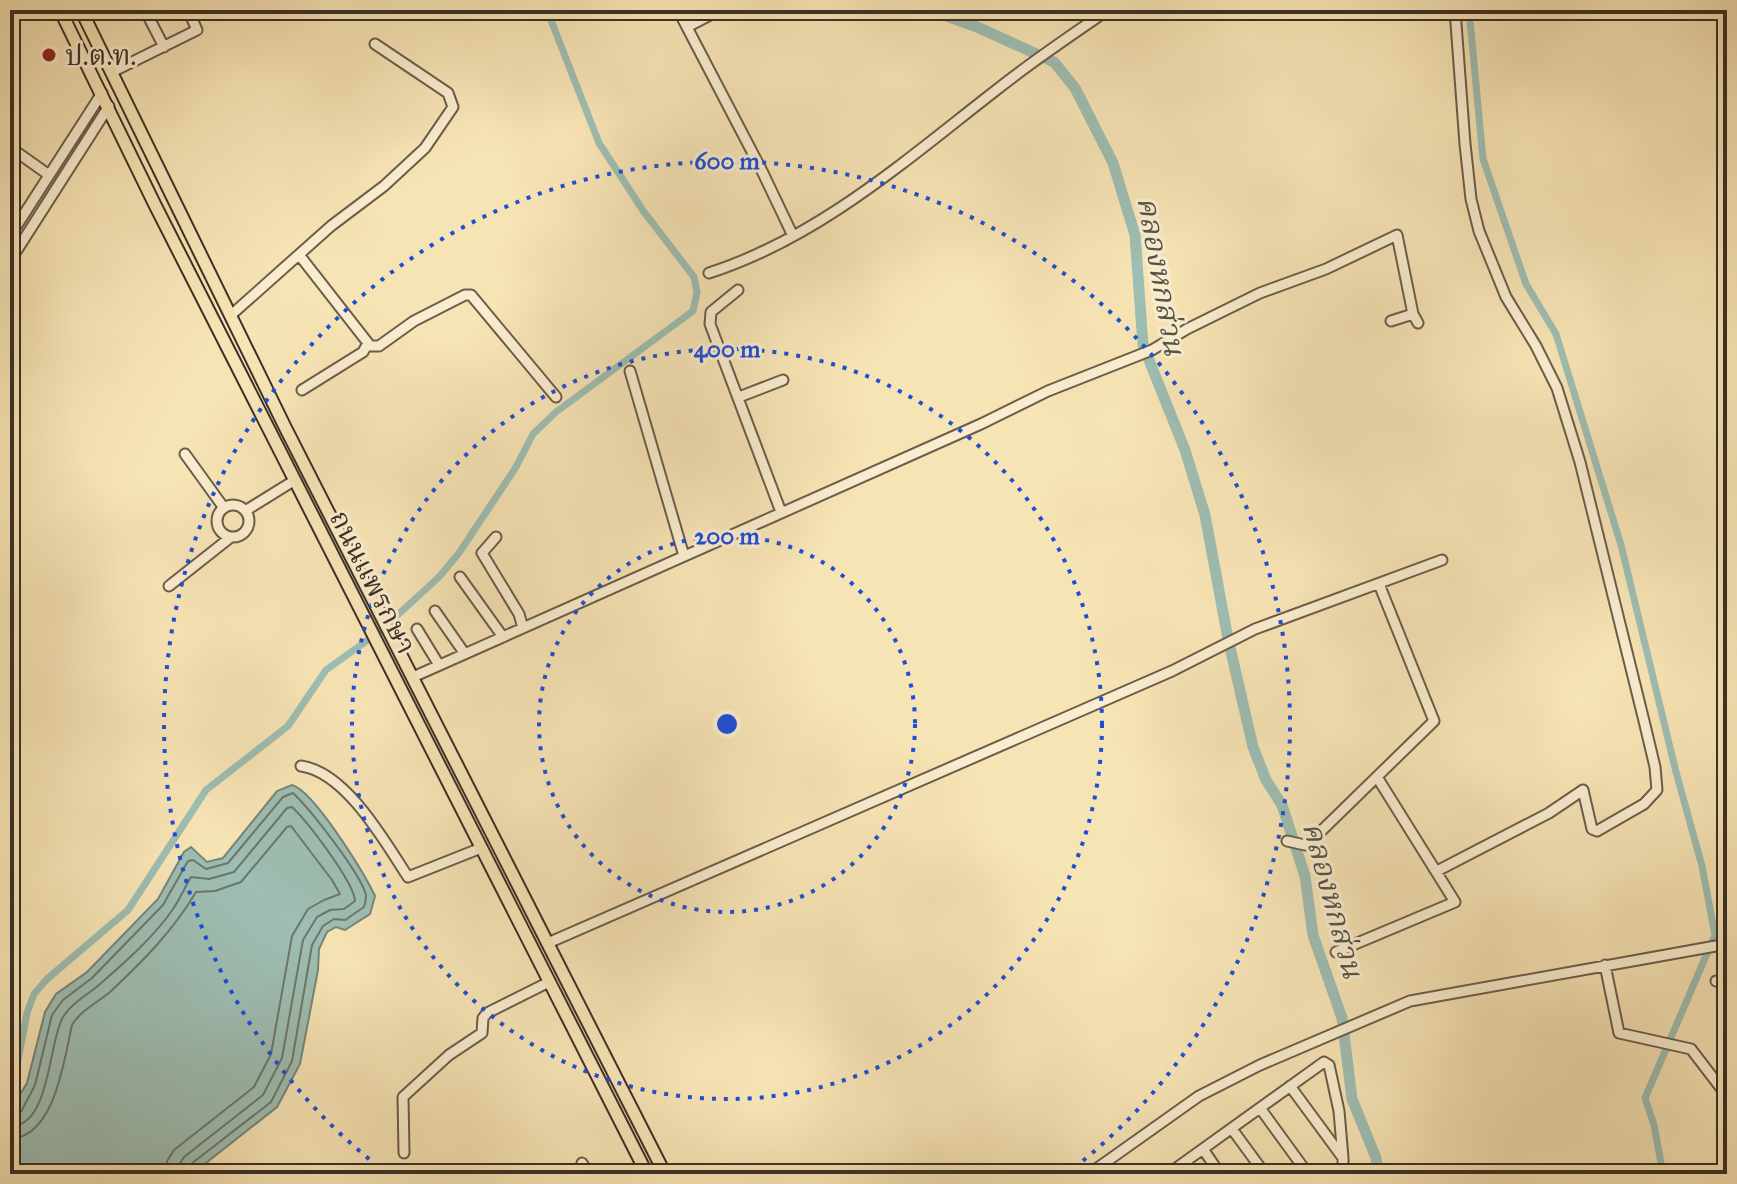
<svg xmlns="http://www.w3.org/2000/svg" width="1737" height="1184" font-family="'IM FELL Great Primer','Noto Serif Thai',serif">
  <rect width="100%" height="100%" fill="#f7e4b5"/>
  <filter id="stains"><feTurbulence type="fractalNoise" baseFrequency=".0025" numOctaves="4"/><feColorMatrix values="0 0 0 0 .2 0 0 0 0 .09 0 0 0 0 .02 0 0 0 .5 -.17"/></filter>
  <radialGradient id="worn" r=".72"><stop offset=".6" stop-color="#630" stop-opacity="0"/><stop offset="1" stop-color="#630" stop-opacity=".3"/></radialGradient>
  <path fill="#9ebeb3" stroke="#77857b" stroke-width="2" d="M 292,785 C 314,791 364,873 375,896 L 370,914 L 345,930 L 336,927 L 327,932 L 319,949 L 318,970 L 300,1064 L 277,1107 L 192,1174 L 10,1174 L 10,1111 L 27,1083 L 45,1012 L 56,994 L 87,972 L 158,899 L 184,852 L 191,847 L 207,862 L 223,858 L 277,791 Z"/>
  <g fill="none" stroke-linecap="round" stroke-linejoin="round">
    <path stroke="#6d776c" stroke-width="2" d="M 10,1117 L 21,1112 L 35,1085 L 52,1015 L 63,1000 L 92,978 L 163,905 L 188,861 L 193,860 L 206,869 L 228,863 L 283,797 L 293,793 C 310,809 361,874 366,895 C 366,899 365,904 364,907 L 345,920 L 334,919 L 323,926 L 312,945 L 292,1061 L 271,1102 L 191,1164 L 188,1174
      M 10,1127 C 51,1125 48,1043 63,1017 C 72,1002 88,995 100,984 C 125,962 154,937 173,909 C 180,899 185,887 191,877 L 209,879 L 234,872 L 287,808 L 292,807 C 307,821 354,882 355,901 L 344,909 L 330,910 L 317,917 L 303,940 L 282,1058 L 263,1095 L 184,1157 L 179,1165 L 177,1174
      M 10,1139 C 55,1137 64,1060 72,1025 C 81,1010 97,1003 110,992 C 143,961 173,931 196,892 L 215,891 L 241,882 L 287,827 L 291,826 L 332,880 L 340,894 L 324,900 L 308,909 L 292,936 L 271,1054 L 254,1087 L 174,1150 L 167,1161 L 165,1174"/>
    <path stroke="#9ebeb3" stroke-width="7" d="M 1469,10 L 1483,159 L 1526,284 L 1556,334 L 1621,545 L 1676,772 L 1702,866 L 1715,935 L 1645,1098 L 1654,1125 L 1663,1174
      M 10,1083 L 17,1065 L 27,1013 L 34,994 L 47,979 L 128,910 L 206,790 L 288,726 L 326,670 L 379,632 L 439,577 L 459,553 L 516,467 L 533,434 L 556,412 L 693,311 L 697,292 L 694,277 L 644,212 L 599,143 L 547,10"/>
    <path stroke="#9ebeb3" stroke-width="11" d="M 930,10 L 977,27 L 1054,62 L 1075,88 L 1113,163 L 1135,235 L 1143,345 L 1185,450 L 1205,515 L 1228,639
      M 1229,643 L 1253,747 L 1266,780 L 1282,805 L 1305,876 L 1313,935 L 1342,1018 L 1352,1099 L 1376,1158 L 1379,1174"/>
    <g stroke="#6b5d4a" stroke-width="13">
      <path id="minor" d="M 145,10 L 164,47
        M 678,10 L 762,171 L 793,236
        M 10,14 L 13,10
        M 687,27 L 720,10
        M 112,72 L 197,30 L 188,10
        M 10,160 L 18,153 L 49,175
        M 10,236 L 102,93
        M 300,256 L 368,343 L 363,352 L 302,390
        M 10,261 L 109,106
        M 709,273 C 818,238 906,160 995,91 C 1031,62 1070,36 1108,10
        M 738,290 L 711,312 L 710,324 L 781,512
        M 230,316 L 331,226 L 384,186 L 425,148 L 453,107 L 448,93 L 375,44
        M 1391,321 L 1413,314
        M 368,346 L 379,346 L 414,321 L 465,295 L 471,295 L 556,397
        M 630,371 L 684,556
        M 739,397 L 783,380
        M 185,454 L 224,508
        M217 521a16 16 0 1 1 32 0a16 16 0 1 1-32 0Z
        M 245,511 L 295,480
        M 496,537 L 482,553 L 519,614 L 523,628
        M 460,577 L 503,637
        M 169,586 L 231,537
        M 435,611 L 465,654
        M 417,629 L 439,665
        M 413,677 L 981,424 L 1048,391 L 1152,350 L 1187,329 L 1260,293 L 1326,269 L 1397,235 L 1413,314 L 1418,323
        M 301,766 C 346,772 385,842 408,877 L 481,848
        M 1287,841 L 1305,845 L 1311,841 L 1434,721 L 1379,584
        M 1437,871 L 1549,813 L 1583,790 L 1592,829 L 1597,831 L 1644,804 L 1657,790 L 1655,767 L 1645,725 L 1580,462 L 1557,388 L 1536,346 L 1506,297 L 1479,231 L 1471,199 L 1465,144 L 1455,10
        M 548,943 L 1172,671 L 1255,629 L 1442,560
        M 1336,952 L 1455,902 L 1377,777
        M 1605,965 L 1619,1033 L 1691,1049 L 1727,1096
        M 1716,981 L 1727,985
        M 1290,1086 L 1343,1158 L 1343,1174
        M 1260,1108 L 1308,1174
        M 1232,1129 L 1265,1174
        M 1203,1149 L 1220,1174
        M 404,1153 L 403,1097 L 449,1055 L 482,1033 L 483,1018 L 487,1013 L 549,982
        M 582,1163 L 589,1174
        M 1089,1174 L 1199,1096 L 1260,1065 L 1410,1001 L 1727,944
        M 1168,1174 L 1324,1062 L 1329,1065 L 1339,1111 L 1343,1158"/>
    </g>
    <g stroke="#3c3026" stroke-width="15">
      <path id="major" d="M 60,10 L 155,205 L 647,1174
        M 81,10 L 285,427 L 665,1174"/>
    </g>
    <use href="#minor" stroke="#faedcf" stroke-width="9"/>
    <use href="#major" stroke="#f7e4b5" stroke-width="11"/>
  </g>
  <g fill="none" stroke="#1d4ed8" stroke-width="4" stroke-dasharray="4 8">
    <circle cx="727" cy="724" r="188"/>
    <circle cx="727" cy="724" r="375"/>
    <path d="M388 1174A563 563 0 1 1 1066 1174"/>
  </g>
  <circle fill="#8f2418" stroke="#faedcf" stroke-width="3" cx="49" cy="55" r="8"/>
  <g text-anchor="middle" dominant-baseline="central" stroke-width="6" stroke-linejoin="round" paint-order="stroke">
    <g font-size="28" fill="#3c3026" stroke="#faedcf" text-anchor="start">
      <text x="65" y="55">ป.ต.ท.</text>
    </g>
    <g font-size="28" fill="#3c3026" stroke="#faedcf">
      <text transform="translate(373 582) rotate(63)">ถนนแพรกษา</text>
    </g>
    <g font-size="30" font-style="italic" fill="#545449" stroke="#faedcf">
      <text transform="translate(1161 276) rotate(80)">คลองหกส่วน</text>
      <text transform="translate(1333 900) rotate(75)">คลองหกส่วน</text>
    </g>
  </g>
  <circle cx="727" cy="724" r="12" fill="#1d4ed8" stroke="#faedcf" stroke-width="4"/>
  <g font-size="24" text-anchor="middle" font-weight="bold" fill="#1d4ed8" stroke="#faedcf" stroke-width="6" stroke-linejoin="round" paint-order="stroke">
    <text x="727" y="169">600 m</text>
    <text x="727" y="357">400 m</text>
    <text x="727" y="544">200 m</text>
  </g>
  <rect width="1737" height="1184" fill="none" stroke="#f7e4b5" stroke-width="40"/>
  <rect x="12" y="12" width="1713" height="1160" fill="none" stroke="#3c3026" stroke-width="4"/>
  <rect x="20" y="20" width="1697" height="1144" fill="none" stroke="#3c3026" stroke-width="2"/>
  <rect width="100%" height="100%" filter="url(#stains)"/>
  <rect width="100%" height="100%" fill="url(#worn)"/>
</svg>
